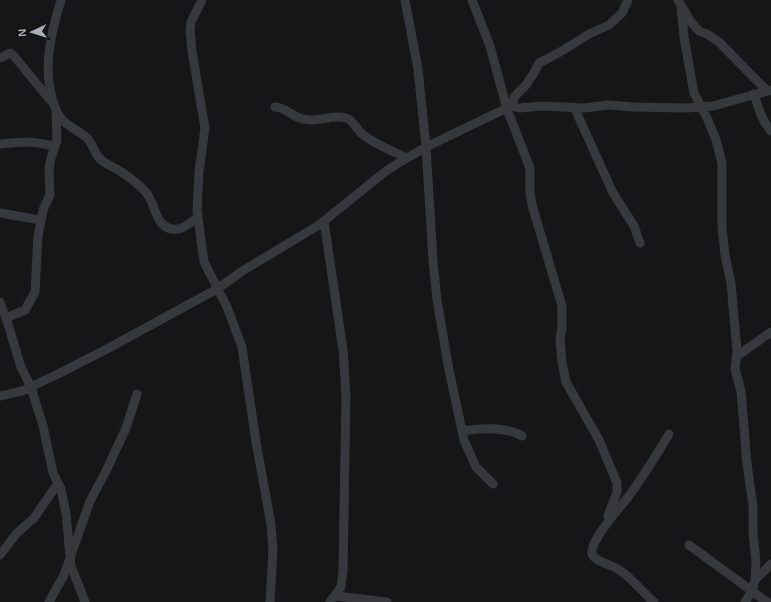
<svg xmlns="http://www.w3.org/2000/svg" width="771" height="602" font-family="Arial,sans-serif">
  <rect width="100%" height="100%" fill="#161618"/>
  <g fill="none" stroke-linecap="round" stroke-linejoin="round">
    <path stroke="#37383d" stroke-width="9" d="M 61,0 C 50,36 41,74 56,110 C 62,125 76,128 87,138 C 93,144 94,153 100,159 C 105,164 114,167 120,171 C 129,177 137,183 144,190 C 155,200 154,222 168,228 C 180,233 190,223 198,217
      M 202,0 L 191,22 L 190,30 L 192,51 L 205,128 L 199,172 L 197,210 L 199,225 L 204,262 L 227,307 L 242,347 L 256,442 L 271,524 L 273,550 L 270,602
      M 405,0 L 418,69 L 426,147 L 433,261 L 437,300 L 448,365 L 464,440 L 476,467 L 493,484
      M 472,0 L 490,46 L 507,109 L 530,168 L 530,193 L 532,205 L 562,306 L 562,328 L 560,338 L 562,363 L 566,382 L 599,440 L 617,483 L 617,492 L 608,516 L 609,520
      M 678,0 L 691,22 L 699,31 L 707,34 L 719,42 L 767,91
      M 681,6 L 684,37 L 694,93 L 708,120 L 716,140 L 722,163 L 722,228 L 725,255 L 731,283 L 737,351 L 735,369 L 741,391 L 747,464 L 753,506 L 753,533 L 756,562 L 755,580 L 752,591 L 745,602
      M 0,58 L 10,53 L 13,55 L 51,101
      M 754,94 C 758,107 762,121 771,131
      M 511,106 L 515,96 L 526,85 L 535,71 L 539,63 L 560,52 L 589,34 L 609,25 L 622,13 L 628,0
      M 275,107 C 285,107 293,117 303,119 C 317,123 332,114 346,118 C 353,120 356,128 361,133 C 374,144 392,151 407,158
      M 574,107 L 613,193 L 634,226 L 640,243
      M 0,144 C 21,142 35,140 55,147
      M 0,213 L 40,220
      M 324,221 L 343,350 L 346,394 L 343,571 L 341,587 L 330,602
      M 0,302 L 7,321 L 21,367 L 31,387 L 43,426 L 53,473 L 61,489 L 66,513 L 71,566 L 85,602
      M 6,318 L 25,310 L 35,292 L 38,236 L 43,210 L 50,195 L 49,169 L 51,158 L 57,140 L 56,112
      M 737,356 L 771,332
      M 0,396 L 22,391 L 56,375 L 105,350 L 217,289 L 244,270 L 319,225 L 386,171 L 400,162 L 426,147 L 511,106 L 519,108 L 542,106 L 584,108 L 608,105 L 633,107 L 687,108 L 713,106 L 771,90
      M 462,431 C 481,428 505,426 522,436
      M 689,545 L 767,602
      M 0,555 L 17,533 L 34,518 L 58,483
      M 755,580 L 771,564
      M 336,596 L 387,602
      M 49,602 L 64,575 L 90,501 L 107,469 L 126,428 L 137,394
      M 654,602 C 642,592 632,578 618,569 C 612,565 594,561 592,554 C 589,540 623,505 631,493 C 645,474 657,454 669,434"/>
  </g>
  <g transform="translate(32 32) rotate(266)" stroke="#111113" stroke-width="3" paint-order="stroke">
  <path d="M0-3L7 15L0 10L-7 15Z" fill="#a8adb8"/>
  <text y="-6" font-size="11" font-weight="bold" text-anchor="middle" fill="#a8adb8">N</text>
  </g>
</svg>
